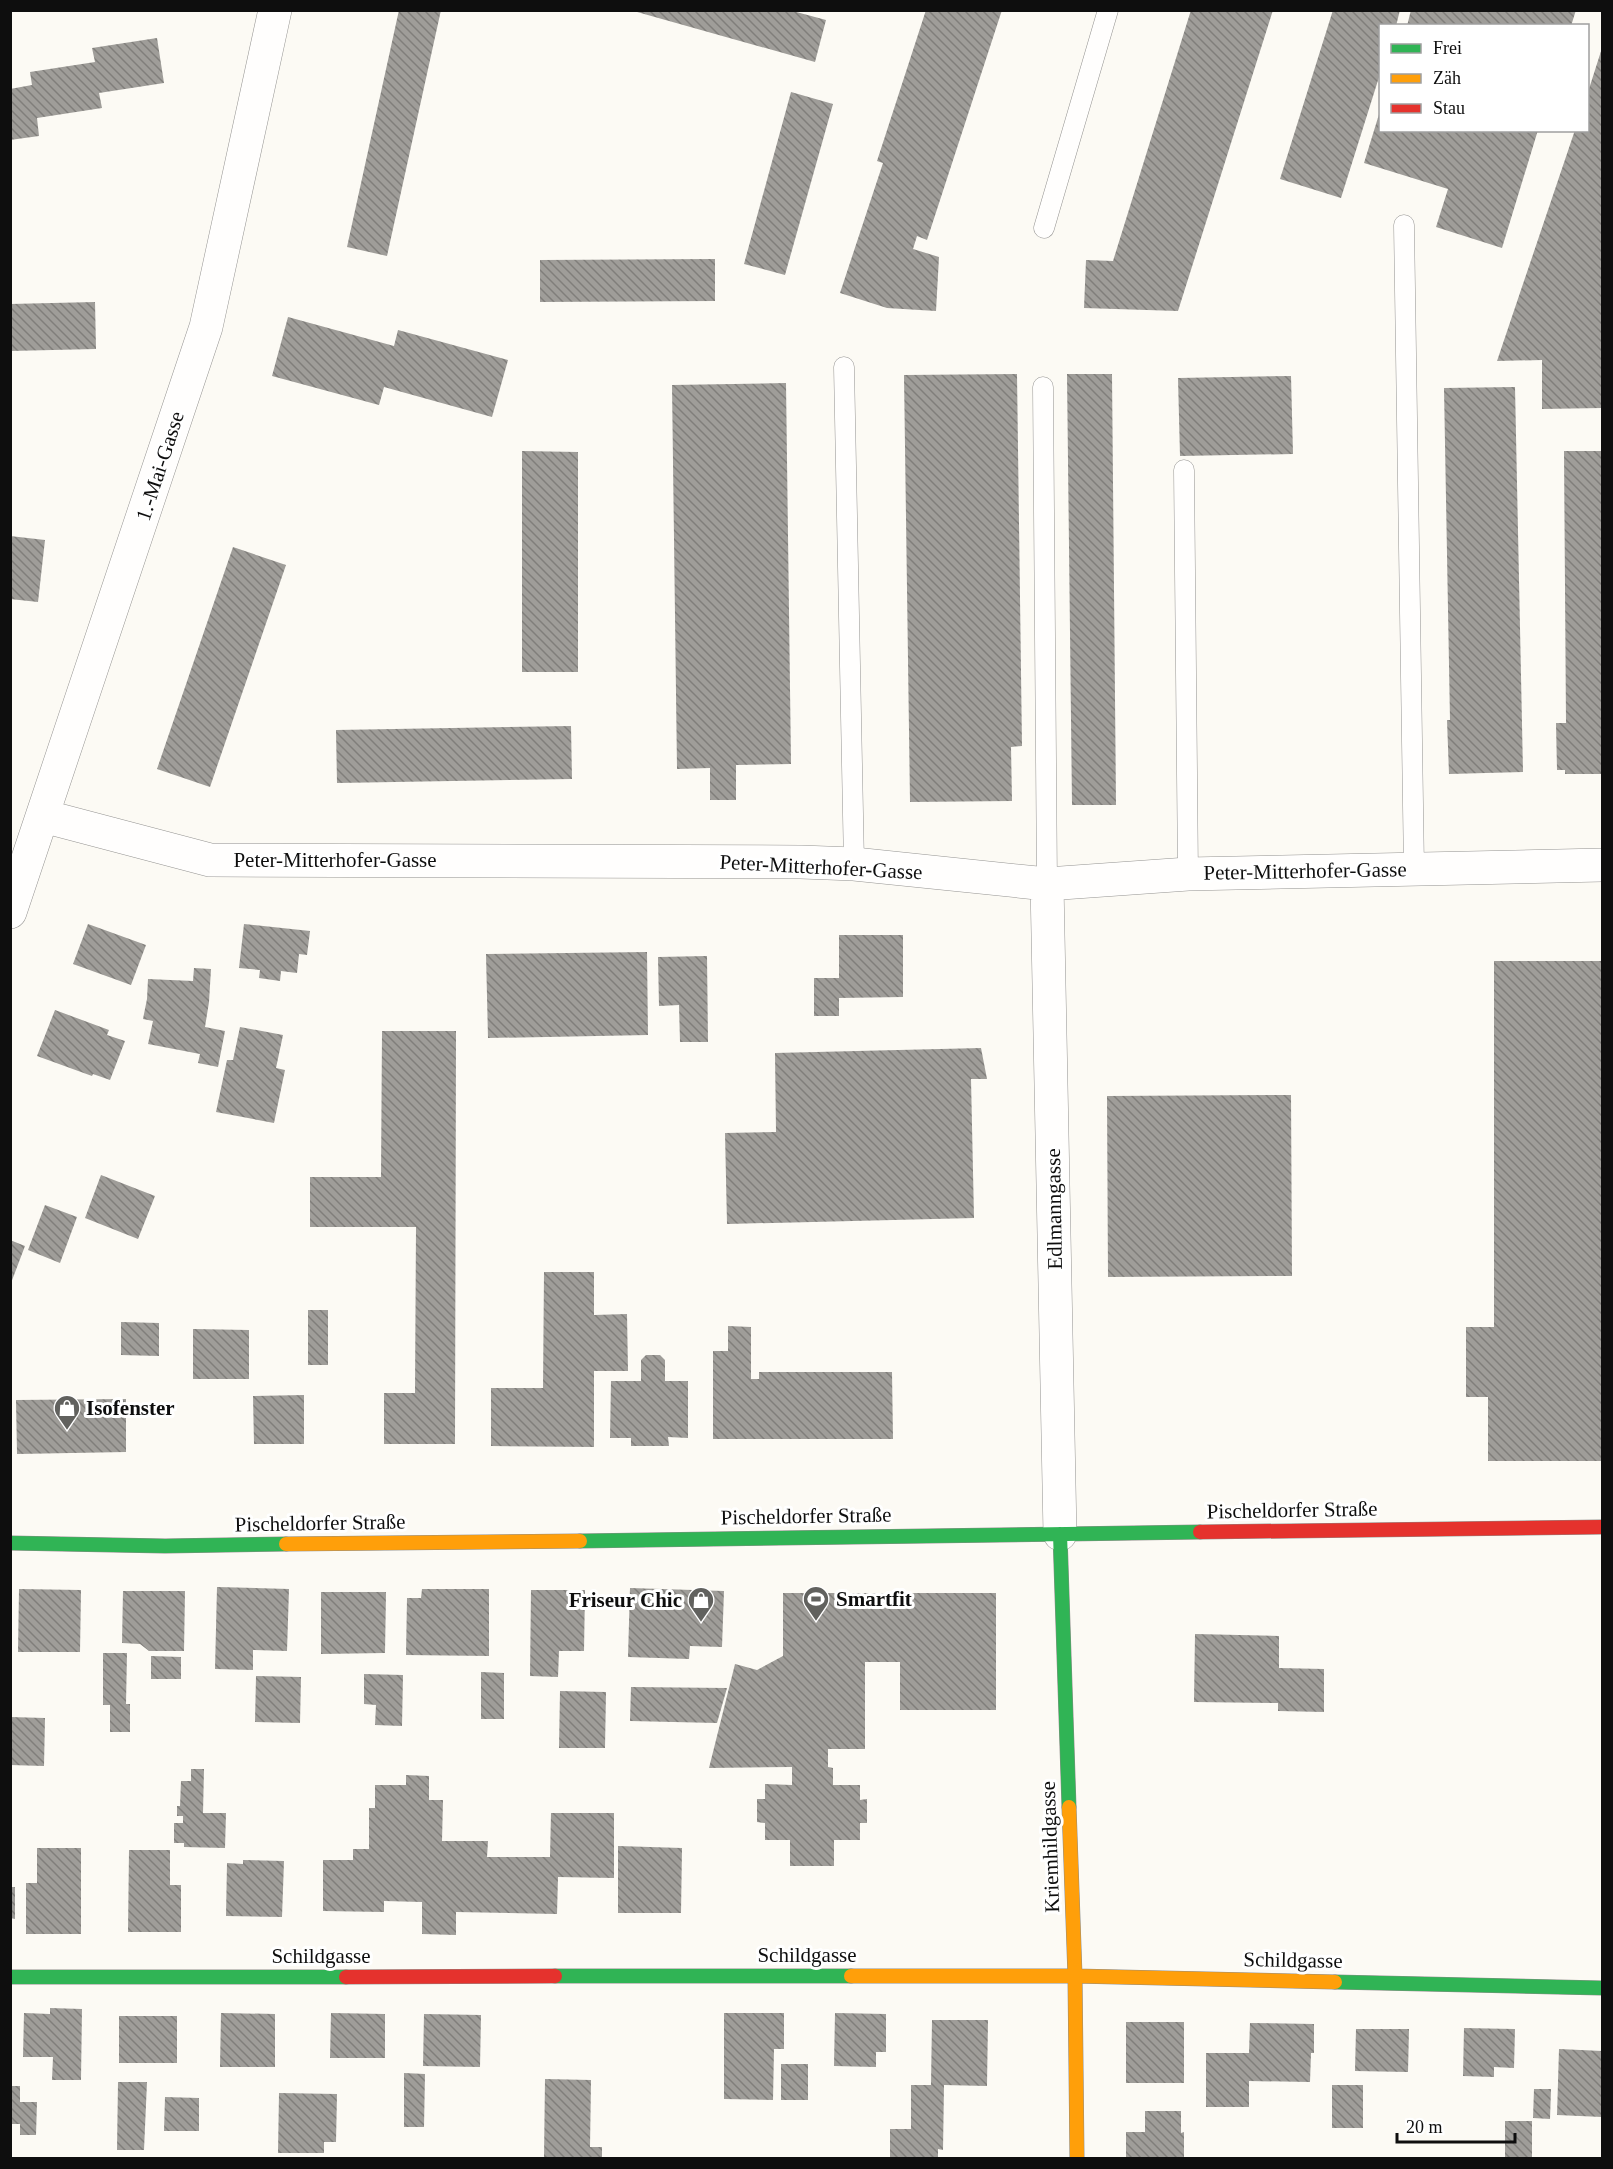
<svg xmlns="http://www.w3.org/2000/svg" width="1613" height="2169" font-family="'Times New Roman',serif">
  <defs>
    <pattern id="building-back-hatch" width="6" height="6" patternUnits="userSpaceOnUse" patternTransform="scale(1.5)"><rect width="6" height="6" fill="#9f9d99"/><path d="M-1 5l2 2M0 0l6 6M5-1l2 2" fill="none" stroke="#807e7b"/></pattern>
  </defs>
  <rect width="100%" height="100%" fill="#fcfaf4"/>
  <path fill="url(#building-back-hatch)" d="M 399,10 L 441,10 L 387,256 L 347,247 Z
    M 630,10 L 789,10 L 826,20 L 815,62 Z
    M 926,10 L 1002,10 L 927,240 L 917,236 L 913,249 L 939,257 L 936,311 L 887,308 L 840,293 L 883,163 L 877,161 Z
    M 1191,10 L 1273,10 L 1178,311 L 1084,308 L 1086,260 L 1113,261 Z
    M 1333,10 L 1400,10 L 1396,26 L 1380,26 L 1380,74 L 1341,198 L 1280,179 Z
    M 1411,10 L 1576,10 L 1571,26 L 1407,26 Z
    M 157,38 L 164,83 L 99,93 L 102,108 L 37,118 L 39,136 L 10,140 L 10,89 L 32,85 L 30,72 L 95,62 L 92,48 Z
    M 1602,48 L 1602,408 L 1542,409 L 1542,360 L 1497,361 L 1575,130 L 1588,130 L 1588,92 Z
    M 791,92 L 833,104 L 785,275 L 744,264 Z
    M 1380,111 L 1380,130 L 1538,130 L 1502,248 L 1436,227 L 1448,189 L 1364,163 Z
    M 715,259 L 715,301 L 540,302 L 540,260 Z
    M 95,302 L 96,349 L 10,351 L 10,304 Z
    M 288,317 L 394,346 L 398,330 L 508,360 L 492,417 L 384,387 L 379,405 L 272,376 Z
    M 1017,374 L 1022,746 L 1011,747 L 1012,801 L 910,802 L 904,375 Z
    M 1067,374 L 1112,374 L 1116,805 L 1072,805 Z
    M 1291,376 L 1293,454 L 1180,456 L 1178,378 Z
    M 786,383 L 791,764 L 736,765 L 736,800 L 710,800 L 710,768 L 677,769 L 672,385 Z
    M 1515,387 L 1523,772 L 1449,774 L 1447,720 L 1450,720 L 1444,388 Z
    M 522,451 L 578,452 L 578,672 L 522,672 Z
    M 1564,451 L 1602,451 L 1602,774 L 1565,774 L 1565,770 L 1557,770 L 1556,723 L 1566,723 Z
    M 10,536 L 45,540 L 38,602 L 10,599 Z
    M 233,547 L 286,565 L 210,787 L 157,769 Z
    M 571,726 L 572,779 L 337,783 L 336,730 Z
    M 88,924 L 146,945 L 131,985 L 73,964 Z
    M 244,924 L 310,931 L 307,955 L 299,954 L 297,973 L 281,971 L 280,981 L 259,978 L 260,970 L 239,968 Z
    M 839,935 L 903,935 L 903,997 L 839,998 L 839,1016 L 814,1016 L 814,978 L 839,978 Z
    M 647,952 L 648,1035 L 488,1038 L 486,954 Z
    M 707,956 L 708,1042 L 680,1042 L 679,1005 L 659,1006 L 658,957 Z
    M 1494,961 L 1602,961 L 1602,1461 L 1488,1461 L 1488,1397 L 1466,1397 L 1466,1327 L 1494,1327 Z
    M 194,968 L 211,969 L 209,1002 L 205,1027 L 225,1031 L 218,1067 L 198,1063 L 200,1054 L 148,1044 L 153,1021 L 143,1019 L 147,999 L 148,979 L 193,981 Z
    M 55,1010 L 109,1030 L 107,1035 L 125,1041 L 110,1080 L 93,1074 L 92,1076 L 37,1056 Z
    M 240,1027 L 283,1035 L 276,1068 L 285,1070 L 274,1123 L 216,1112 L 227,1060 L 233,1060 Z
    M 382,1031 L 456,1031 L 455,1444 L 384,1444 L 384,1393 L 415,1393 L 416,1227 L 310,1227 L 310,1177 L 381,1177 Z
    M 981,1048 L 987,1079 L 971,1079 L 974,1218 L 727,1224 L 725,1133 L 776,1132 L 775,1053 Z
    M 1291,1095 L 1292,1276 L 1108,1277 L 1107,1096 Z
    M 101,1175 L 155,1196 L 138,1239 L 85,1218 Z
    M 45,1205 L 77,1217 L 60,1263 L 28,1250 Z
    M 10,1240 L 25,1246 L 11,1283 L 10,1283 Z
    M 544,1272 L 594,1272 L 594,1315 L 627,1314 L 628,1371 L 594,1371 L 594,1447 L 491,1446 L 491,1388 L 543,1388 Z
    M 308,1310 L 328,1310 L 328,1365 L 308,1365 Z
    M 121,1322 L 159,1323 L 159,1356 L 121,1355 Z
    M 728,1326 L 751,1327 L 751,1379 L 759,1379 L 759,1372 L 892,1372 L 893,1439 L 713,1439 L 713,1351 L 728,1351 Z
    M 193,1329 L 249,1330 L 249,1379 L 193,1379 Z
    M 646,1355 L 660,1355 L 665,1360 L 665,1381 L 688,1381 L 688,1438 L 668,1437 L 669,1446 L 631,1446 L 631,1438 L 610,1438 L 611,1381 L 641,1381 L 641,1360 Z
    M 304,1395 L 304,1444 L 254,1444 L 253,1396 Z
    M 126,1399 L 126,1452 L 17,1454 L 16,1400 Z
    M 217,1587 L 289,1589 L 287,1651 L 253,1650 L 253,1670 L 215,1669 Z
    M 630,1588 L 724,1591 L 722,1647 L 690,1646 L 689,1659 L 628,1657 Z
    M 19,1589 L 81,1590 L 80,1652 L 18,1652 Z
    M 422,1589 L 489,1589 L 489,1656 L 406,1655 L 407,1598 L 421,1598 Z
    M 531,1590 L 585,1590 L 584,1651 L 559,1651 L 558,1677 L 530,1676 Z
    M 123,1591 L 185,1591 L 184,1651 L 149,1651 L 140,1644 L 122,1643 Z
    M 321,1592 L 386,1592 L 385,1653 L 321,1654 Z
    M 783,1593 L 996,1593 L 996,1710 L 900,1710 L 900,1662 L 865,1662 L 865,1749 L 828,1749 L 828,1767 L 833,1768 L 833,1785 L 860,1785 L 860,1800 L 867,1799 L 867,1823 L 860,1823 L 860,1840 L 834,1840 L 834,1866 L 790,1866 L 790,1840 L 765,1840 L 765,1823 L 757,1822 L 757,1799 L 765,1799 L 765,1784 L 792,1785 L 792,1767 L 709,1768 L 735,1664 L 757,1670 L 783,1656 Z
    M 1195,1634 L 1279,1636 L 1279,1668 L 1324,1669 L 1324,1712 L 1278,1711 L 1278,1703 L 1194,1702 Z
    M 103,1653 L 127,1653 L 126,1704 L 130,1704 L 130,1732 L 110,1732 L 110,1705 L 103,1705 Z
    M 151,1656 L 181,1657 L 181,1679 L 151,1679 Z
    M 481,1672 L 504,1673 L 504,1719 L 481,1719 Z
    M 364,1674 L 403,1675 L 402,1726 L 375,1725 L 376,1705 L 364,1704 Z
    M 256,1676 L 301,1677 L 300,1723 L 255,1722 Z
    M 631,1687 L 727,1688 L 717,1723 L 630,1721 Z
    M 560,1691 L 606,1692 L 605,1748 L 559,1748 Z
    M 10,1717 L 45,1718 L 44,1766 L 10,1765 Z
    M 191,1769 L 204,1769 L 203,1813 L 226,1813 L 225,1848 L 184,1847 L 184,1843 L 174,1843 L 174,1823 L 183,1823 L 183,1816 L 177,1816 L 177,1806 L 180,1806 L 181,1781 L 191,1781 Z
    M 406,1775 L 429,1776 L 429,1800 L 443,1800 L 442,1841 L 488,1841 L 487,1857 L 550,1857 L 551,1813 L 614,1813 L 614,1878 L 558,1877 L 557,1914 L 456,1912 L 456,1935 L 422,1934 L 422,1902 L 384,1901 L 384,1912 L 323,1911 L 323,1860 L 353,1860 L 353,1849 L 369,1849 L 369,1808 L 375,1808 L 375,1785 L 406,1785 Z
    M 618,1846 L 682,1848 L 681,1913 L 618,1913 Z
    M 37,1848 L 81,1848 L 81,1934 L 26,1934 L 26,1883 L 37,1883 Z
    M 129,1850 L 170,1850 L 170,1885 L 181,1885 L 181,1932 L 128,1932 Z
    M 243,1860 L 284,1861 L 282,1917 L 226,1916 L 227,1863 L 243,1864 Z
    M 10,1887 L 15,1887 L 15,1919 L 10,1918 Z
    M 50,2008 L 82,2009 L 81,2080 L 52,2080 L 53,2057 L 23,2057 L 24,2013 L 50,2014 Z
    M 221,2013 L 275,2014 L 275,2067 L 220,2067 Z
    M 331,2013 L 385,2014 L 385,2058 L 330,2058 Z
    M 724,2013 L 784,2013 L 784,2049 L 774,2049 L 773,2100 L 724,2099 Z
    M 835,2013 L 886,2014 L 886,2052 L 876,2052 L 876,2067 L 834,2066 Z
    M 424,2014 L 481,2015 L 480,2067 L 423,2066 Z
    M 119,2016 L 177,2016 L 177,2063 L 119,2063 Z
    M 932,2020 L 988,2020 L 987,2086 L 944,2085 L 943,2150 L 938,2149 L 938,2158 L 890,2158 L 890,2129 L 911,2129 L 911,2085 L 931,2085 Z
    M 1126,2022 L 1184,2022 L 1184,2083 L 1126,2083 Z
    M 1250,2023 L 1314,2024 L 1314,2053 L 1311,2053 L 1310,2082 L 1249,2081 L 1249,2107 L 1206,2107 L 1206,2053 L 1249,2053 Z
    M 1464,2028 L 1515,2029 L 1514,2068 L 1494,2067 L 1494,2077 L 1463,2076 Z
    M 1356,2029 L 1409,2029 L 1408,2072 L 1355,2071 Z
    M 1559,2049 L 1602,2051 L 1602,2117 L 1557,2115 Z
    M 781,2064 L 808,2064 L 808,2100 L 781,2100 Z
    M 404,2073 L 425,2074 L 424,2127 L 404,2127 Z
    M 545,2079 L 591,2080 L 590,2147 L 602,2147 L 602,2158 L 544,2158 Z
    M 118,2082 L 147,2082 L 144,2150 L 117,2150 Z
    M 1332,2085 L 1363,2085 L 1363,2128 L 1332,2128 Z
    M 10,2086 L 20,2086 L 20,2102 L 37,2102 L 36,2135 L 20,2135 L 20,2124 L 10,2124 Z
    M 1534,2089 L 1551,2089 L 1550,2119 L 1533,2118 Z
    M 279,2093 L 337,2094 L 336,2142 L 324,2142 L 324,2153 L 278,2153 Z
    M 165,2097 L 199,2098 L 199,2131 L 164,2131 Z
    M 1145,2111 L 1181,2111 L 1181,2133 L 1184,2132 L 1184,2158 L 1126,2158 L 1126,2132 L 1145,2132 Z
    M 1505,2121 L 1532,2121 L 1532,2158 L 1505,2158 Z"/>
  <g fill="none" stroke-linecap="round" stroke-linejoin="round">
    <g stroke="#959492" stroke-width="21">
      <path id="lane" d="M 1404,225 L 1414,869
        M 1044,228 L 1108,10
        M 844,367 L 854,864
        M 1043,387 L 1047,884
        M 1184,470 L 1188,874"/>
    </g>
    <g stroke="#959492" stroke-width="34">
      <path id="street" d="M 43,816 L 210,860 L 801,862 L 854,864 L 1047,884 L 1188,874 L 1602,865
        M 1047,884 L 1060,1534
        M 10,912 L 206,327 L 275,10"/>
    </g>
    <g stroke="#8c8b88" stroke-width="15">
      <path id="fast" d="M 1060,1534 L 1069,1807
        M 580,1541 L 1200,1532
        M 10,1543 L 165,1546 L 286,1544
        M 555,1976 L 851,1976
        M 10,1977 L 346,1977
        M 1335,1982 L 1602,1988"/>
    </g>
    <g stroke="#8c8b88" stroke-width="15">
      <path id="slow" d="M 286,1544 L 580,1541
        M 1069,1807 L 1075,1976 L 1077,2158
        M 851,1976 L 1075,1976 L 1335,1982"/>
    </g>
    <g stroke="#8c8b88" stroke-width="15">
      <path id="jam" d="M 1200,1532 L 1602,1527
        M 346,1977 L 555,1976"/>
    </g>
    <use href="#lane" stroke="#fffefd" stroke-width="20"/>
    <use href="#street" stroke="#fffefd" stroke-width="33"/>
    <use href="#fast" stroke="#30b455" stroke-width="14"/>
    <use href="#slow" stroke="#ff9f0a" stroke-width="14"/>
    <use href="#jam" stroke="#e5322d" stroke-width="14"/>
  </g>
  <defs>
    <g id="shop-pin" transform="scale(1.35)"><path d="M0 17L-7.5 6A9.5 9.5 0 1 1 7.5 6Z" fill="#61615e" stroke="#fff"/><path d="M-5-2.5h2.3a2.7 3.5 0 0 1 5.4 0H5L5.5 6h-11ZM-1.5-2.5h3a1.5 2.3 0 0 0-3 0Z" fill="#fff"/></g>
    <g id="stadium-pin" transform="scale(1.35)"><path d="M0 17L-7.5 6A9.5 9.5 0 1 1 7.5 6Z" fill="#61615e" stroke="#fff"/><path d="M0-5a6.5 5 0 1 0 0 10a6.5 5 0 1 0 0-10ZM-3.5-1.8h7v3.6h-7Z" fill="#fff"/></g>
  </defs>
  <g fill-rule="evenodd">
    <use href="#shop-pin" x="67" y="1408"/>
    <use href="#stadium-pin" x="816" y="1599"/>
    <use href="#shop-pin" x="701" y="1600"/>
  </g>
  <g text-anchor="middle" dominant-baseline="central" stroke-width="6" stroke-linejoin="round" paint-order="stroke">
    <g font-size="21" fill="#0e0e0e" stroke="#fff">
      <text transform="translate(160 466) rotate(-72)">1.-Mai-Gasse</text>
      <text x="335" y="860">Peter-Mitterhofer-Gasse</text>
      <text transform="translate(821 867) rotate(3)">Peter-Mitterhofer-Gasse</text>
      <text transform="translate(1305 871) rotate(-1)">Peter-Mitterhofer-Gasse</text>
      <text transform="translate(1054 1209) rotate(-91)">Edlmanngasse</text>
      <text transform="translate(1292 1510) rotate(-1)">Pischeldorfer Straße</text>
      <text transform="translate(806 1516) rotate(-1)">Pischeldorfer Straße</text>
      <text transform="translate(320 1523) rotate(-1)">Pischeldorfer Straße</text>
      <text transform="translate(1050 1847) rotate(-92)">Kriemhildgasse</text>
      <text x="807" y="1955">Schildgasse</text>
      <text x="321" y="1956">Schildgasse</text>
      <text transform="translate(1293 1960) rotate(1)">Schildgasse</text>
    </g>
    <g font-size="21" font-weight="bold" fill="#0e0e0e" stroke="#fff" text-anchor="start">
      <text x="86" y="1408">Isofenster</text>
      <text x="836" y="1599">Smartfit</text>
      <text x="682" y="1600" text-anchor="end">Friseur Chic</text>
    </g>
  </g>
  <rect width="1613" height="2169" fill="none" stroke="#0e0e0e" stroke-width="24"/>
  <rect x="1379" y="24" width="210" height="108" fill="#ffffff" stroke="#9f9f9f" stroke-width="1.5"/>
  <rect x="1391" y="44" width="30" height="9" fill="#30b455" stroke="#9f9f9f" stroke-width="1.5"/>
  <text x="1433" y="54" font-size="18" fill="#0e0e0e">Frei</text>
  <rect x="1391" y="74" width="30" height="9" fill="#ff9f0a" stroke="#9f9f9f" stroke-width="1.5"/>
  <text x="1433" y="84" font-size="18" fill="#0e0e0e">Zäh</text>
  <rect x="1391" y="104" width="30" height="9" fill="#e5322d" stroke="#9f9f9f" stroke-width="1.5"/>
  <text x="1433" y="114" font-size="18" fill="#0e0e0e">Stau</text>
  <path d="M1397 2133v9h118v-9" fill="none" stroke="#0e0e0e" stroke-width="3"/>
  <text x="1406" y="2133" font-size="18" fill="#0e0e0e" stroke="#ffffff" stroke-width="4.5" paint-order="stroke">20 m</text>
</svg>
